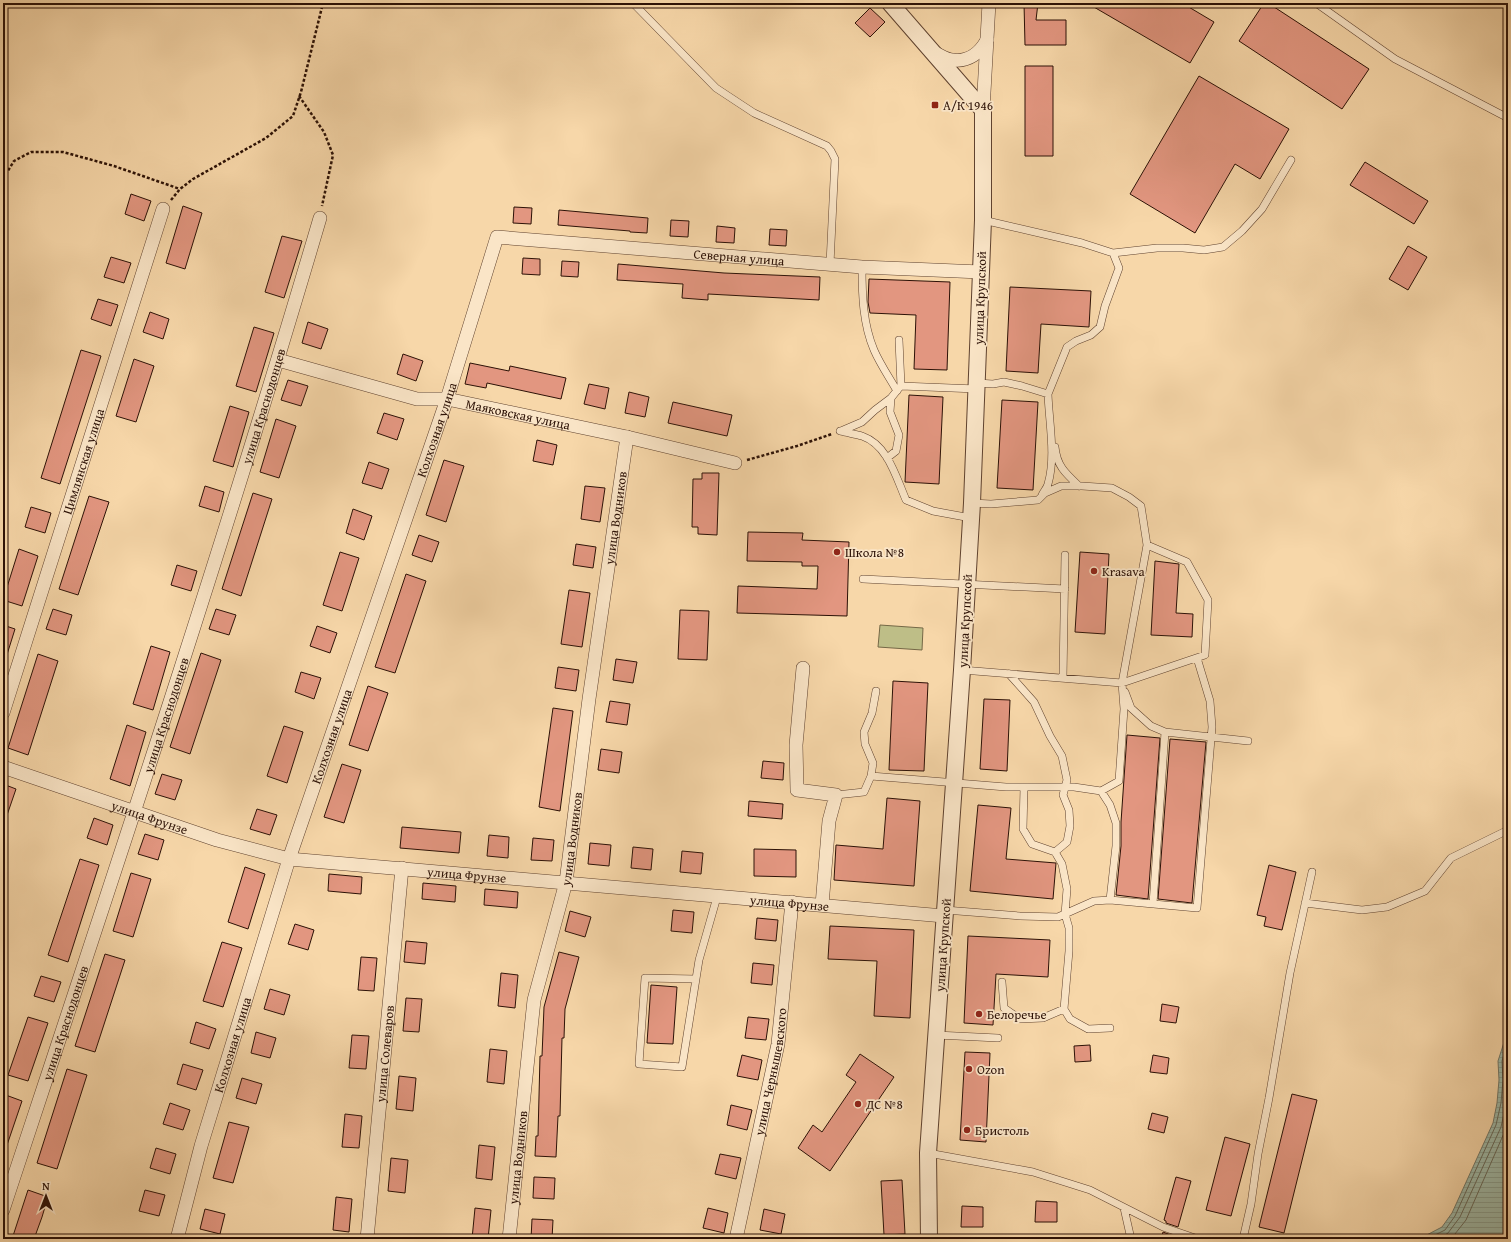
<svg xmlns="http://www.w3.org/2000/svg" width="1511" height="1242" font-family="'Gentium Book Plus',serif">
  <defs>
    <pattern id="water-rules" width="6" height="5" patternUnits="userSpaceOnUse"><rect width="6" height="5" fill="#9dbaaa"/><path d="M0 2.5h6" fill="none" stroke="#879f91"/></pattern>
  </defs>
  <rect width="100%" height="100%" fill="#f7d7a9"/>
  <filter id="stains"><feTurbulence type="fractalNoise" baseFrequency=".005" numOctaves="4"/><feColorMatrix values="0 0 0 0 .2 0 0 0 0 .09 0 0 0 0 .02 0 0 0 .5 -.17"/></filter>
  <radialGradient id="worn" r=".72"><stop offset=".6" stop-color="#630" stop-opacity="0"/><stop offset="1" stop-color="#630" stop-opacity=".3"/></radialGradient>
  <path fill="#bebe87" stroke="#756846" d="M 880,625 L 923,628 L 922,650 L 878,647 Z"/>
  <path fill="url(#water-rules)" stroke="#707668" d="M 1508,1030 L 1508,1239 L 1419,1239 L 1442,1227 L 1452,1213 L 1493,1123 L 1497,1103 L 1499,1080 L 1498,1061 Z"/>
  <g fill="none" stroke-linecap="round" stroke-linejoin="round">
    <path stroke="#646658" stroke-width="1" d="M 1427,1239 L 1445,1230 L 1455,1216 L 1496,1125 L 1501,1103 L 1503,1080 L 1502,1061 L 1508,1040
      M 1439,1239 L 1448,1233 L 1460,1217 L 1501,1127 L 1506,1104 L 1508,1082
      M 1451,1239 L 1466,1220 L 1508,1124"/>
    <path stroke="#544c3f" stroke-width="1" stroke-dasharray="5 4" stroke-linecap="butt" d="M 1497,1239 L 1508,1229
      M 1503,1239 L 1508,1234"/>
  </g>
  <path fill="#e29680" stroke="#2c1106" d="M 1024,3 L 1038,3 L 1036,20 L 1066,20 L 1066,45 L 1025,45 Z
    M 1087,3 L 1182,3 L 1214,22 L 1190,63 Z
    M 1264,3 L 1268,3 L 1369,69 L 1342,109 L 1239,41 Z
    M 870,8 L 885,22 L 870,37 L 855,23 Z
    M 1025,66 L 1053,66 L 1053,156 L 1025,156 Z
    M 1199,76 L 1289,129 L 1260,179 L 1235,164 L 1195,233 L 1130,194 Z
    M 1365,162 L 1428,201 L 1414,224 L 1350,185 Z
    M 131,194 L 151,201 L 144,221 L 125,214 Z
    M 183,206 L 202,213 L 185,269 L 166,263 Z
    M 514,207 L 532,208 L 531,224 L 513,223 Z
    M 559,210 L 648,218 L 647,233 L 630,232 L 630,231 L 558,225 Z
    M 671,220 L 689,221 L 688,237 L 670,236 Z
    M 717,226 L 735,228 L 734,243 L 716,242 Z
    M 770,229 L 787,230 L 786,246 L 769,245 Z
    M 282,236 L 302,241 L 284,298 L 265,292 Z
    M 1408,246 L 1427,257 L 1408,290 L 1389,279 Z
    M 111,257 L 131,263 L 124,283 L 104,277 Z
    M 523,258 L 540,259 L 540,275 L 522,274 Z
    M 562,261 L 579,262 L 578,277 L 561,276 Z
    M 618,264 L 724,273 L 820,277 L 819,300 L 708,294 L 708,300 L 682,298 L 683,284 L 617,280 Z
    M 869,279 L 950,282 L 947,370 L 914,369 L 916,315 L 870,313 L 868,302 Z
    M 1010,287 L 1091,291 L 1089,327 L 1041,324 L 1038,373 L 1006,371 Z
    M 98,299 L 118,305 L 111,326 L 91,319 Z
    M 150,312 L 169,319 L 163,339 L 143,332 Z
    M 308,322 L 328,329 L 321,349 L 302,343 Z
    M 254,327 L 274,333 L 256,392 L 236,386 Z
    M 81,350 L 101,356 L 60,484 L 41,478 Z
    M 403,354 L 423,361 L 416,381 L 397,374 Z
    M 134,359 L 154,366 L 136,422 L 116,416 Z
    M 470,363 L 509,371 L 510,366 L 566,378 L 561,399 L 487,383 L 486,388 L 465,384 Z
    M 288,380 L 308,386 L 301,406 L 281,400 Z
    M 589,384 L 609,388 L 605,409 L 584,404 Z
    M 629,392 L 649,397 L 645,417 L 625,413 Z
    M 909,395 L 943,397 L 939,484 L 905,482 Z
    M 1002,400 L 1038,402 L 1033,490 L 997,488 Z
    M 673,402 L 732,415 L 727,436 L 668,423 Z
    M 230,406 L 249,412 L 233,467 L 213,461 Z
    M 384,413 L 404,419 L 397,440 L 377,433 Z
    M 276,419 L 296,426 L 279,478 L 260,472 Z
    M 537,440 L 557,445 L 553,465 L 533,461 Z
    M 444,460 L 464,466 L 446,522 L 426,515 Z
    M 369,462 L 389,469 L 382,489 L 362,483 Z
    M 702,473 L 719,473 L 717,535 L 698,534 L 698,527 L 692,527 L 693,479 L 702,479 Z
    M 205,486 L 224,492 L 219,512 L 199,506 Z
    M 585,486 L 605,488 L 600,522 L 581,519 Z
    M 253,493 L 272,499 L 241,596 L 222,589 Z
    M 89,496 L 109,502 L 78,595 L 59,589 Z
    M 31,507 L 51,513 L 45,533 L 25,527 Z
    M 353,509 L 372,516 L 364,540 L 346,533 Z
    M 748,532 L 803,533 L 802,540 L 849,542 L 847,616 L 737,613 L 738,586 L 817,589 L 818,566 L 802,566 L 802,562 L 747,561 Z
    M 419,535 L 439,542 L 432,562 L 412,555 Z
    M 576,544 L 596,547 L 593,568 L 573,565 Z
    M 19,549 L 38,556 L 22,606 L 3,600 Z
    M 340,552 L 359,558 L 342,611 L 323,605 Z
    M 1080,552 L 1109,554 L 1105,634 L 1075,632 Z
    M 1155,561 L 1179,564 L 1176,613 L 1193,614 L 1192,637 L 1151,635 Z
    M 177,565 L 197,571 L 191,591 L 171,585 Z
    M 406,574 L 426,581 L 395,673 L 375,667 Z
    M 569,590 L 590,593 L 582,647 L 561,644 Z
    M 53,609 L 72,615 L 66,635 L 46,629 Z
    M 216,609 L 236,615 L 229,635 L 209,629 Z
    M 680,610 L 709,611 L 707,660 L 678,659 Z
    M 3,625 L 15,629 L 5,661 L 3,660 Z
    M 317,626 L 337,633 L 330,653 L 310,646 Z
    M 151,646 L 170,652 L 153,710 L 133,704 Z
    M 201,653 L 221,660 L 190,754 L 170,747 Z
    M 38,654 L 58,661 L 28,755 L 8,748 Z
    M 616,659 L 637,662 L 633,683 L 613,680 Z
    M 558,667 L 579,670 L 576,691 L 555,688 Z
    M 301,672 L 321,678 L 314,699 L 295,692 Z
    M 893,681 L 928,683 L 924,771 L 889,770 Z
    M 368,686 L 388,693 L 368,751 L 349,745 Z
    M 984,699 L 1010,700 L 1007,771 L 980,769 Z
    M 610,701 L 630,704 L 627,725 L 606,722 Z
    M 553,708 L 573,711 L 560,811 L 539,807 Z
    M 127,725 L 146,732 L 130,786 L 110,779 Z
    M 284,726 L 303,732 L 287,783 L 267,776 Z
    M 1127,735 L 1160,738 L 1148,899 L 1116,895 L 1121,846 L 1121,822 Z
    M 1170,739 L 1206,742 L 1192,903 L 1158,899 Z
    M 601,749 L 622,752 L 619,773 L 598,770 Z
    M 763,761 L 784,763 L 783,780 L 761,778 Z
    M 342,764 L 361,770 L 344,823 L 324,817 Z
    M 162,774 L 182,780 L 175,800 L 155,794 Z
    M 3,784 L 16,789 L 5,821 L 3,821 Z
    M 887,798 L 920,801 L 914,886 L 834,880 L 836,845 L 883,849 Z
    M 749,801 L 783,804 L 782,819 L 748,816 Z
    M 978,805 L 1011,808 L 1006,859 L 1056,863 L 1053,899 L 970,891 Z
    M 257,809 L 277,815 L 270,835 L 250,829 Z
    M 94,818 L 113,825 L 107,845 L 87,838 Z
    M 402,827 L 461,832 L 459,853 L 400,848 Z
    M 145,834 L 164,840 L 158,860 L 138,854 Z
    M 489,835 L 509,837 L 508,858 L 487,856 Z
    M 533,838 L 554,840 L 552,861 L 531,860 Z
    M 590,843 L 611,845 L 609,866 L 588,864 Z
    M 633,847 L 653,849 L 651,870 L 631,868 Z
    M 754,849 L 796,850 L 796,877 L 754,876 Z
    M 682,851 L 703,853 L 701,874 L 680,872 Z
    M 80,859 L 99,865 L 68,962 L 48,955 Z
    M 1269,865 L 1296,872 L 1282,930 L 1264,926 L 1266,917 L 1257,915 Z
    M 245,867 L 265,874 L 248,929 L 228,922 Z
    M 131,873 L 151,879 L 133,937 L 113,931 Z
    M 329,874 L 362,877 L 361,894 L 328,891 Z
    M 423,883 L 456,886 L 455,902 L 422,899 Z
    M 485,889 L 518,892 L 517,908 L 484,905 Z
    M 673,910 L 694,912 L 692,933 L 671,931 Z
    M 570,911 L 591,917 L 585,937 L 565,931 Z
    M 757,918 L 778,920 L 776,941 L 755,939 Z
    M 295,924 L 314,930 L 308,950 L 288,944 Z
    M 830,926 L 914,930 L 910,1018 L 874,1016 L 877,961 L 828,959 Z
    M 968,936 L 1050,940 L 1048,977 L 996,974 L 993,1025 L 964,1023 Z
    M 406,941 L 427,943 L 425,964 L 404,962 Z
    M 222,942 L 242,948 L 223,1007 L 203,1001 Z
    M 559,952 L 579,957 L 565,1009 L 564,1038 L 562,1038 L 560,1116 L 558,1116 L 556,1157 L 535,1156 L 536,1136 L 538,1136 L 540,1056 L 542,1056 L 544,1007 Z
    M 105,954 L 125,960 L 95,1052 L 75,1046 Z
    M 361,957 L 377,958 L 374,991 L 358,990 Z
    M 753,963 L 774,965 L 772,985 L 751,983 Z
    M 501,973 L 518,975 L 515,1008 L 498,1006 Z
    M 41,976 L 61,982 L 54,1002 L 34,996 Z
    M 651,985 L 677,987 L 673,1044 L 647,1043 Z
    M 270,989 L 290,995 L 284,1015 L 264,1009 Z
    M 406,998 L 422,999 L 419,1032 L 403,1031 Z
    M 1162,1004 L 1179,1007 L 1176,1023 L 1160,1021 Z
    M 28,1017 L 48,1023 L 28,1081 L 8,1075 Z
    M 748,1017 L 769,1019 L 766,1040 L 745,1038 Z
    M 196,1022 L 216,1029 L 209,1049 L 190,1043 Z
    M 256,1032 L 276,1038 L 270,1058 L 251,1053 Z
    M 352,1035 L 369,1036 L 366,1069 L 349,1068 Z
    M 1090,1045 L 1091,1061 L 1075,1062 L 1074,1046 Z
    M 490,1049 L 507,1051 L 504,1084 L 487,1082 Z
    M 965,1052 L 990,1053 L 986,1142 L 960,1140 Z
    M 860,1054 L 894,1077 L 830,1171 L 798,1148 L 813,1125 L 822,1132 L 856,1082 L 846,1075 Z
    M 742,1055 L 762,1060 L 758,1080 L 737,1076 Z
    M 1153,1055 L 1169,1058 L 1167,1074 L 1150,1072 Z
    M 183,1064 L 203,1070 L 196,1090 L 177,1084 Z
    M 67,1069 L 87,1075 L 57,1169 L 37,1163 Z
    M 399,1076 L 416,1078 L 413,1111 L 396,1109 Z
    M 242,1078 L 262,1084 L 256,1104 L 236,1098 Z
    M 3,1094 L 22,1101 L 5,1151 L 3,1151 Z
    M 1292,1094 L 1317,1100 L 1284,1233 L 1259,1227 Z
    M 170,1103 L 190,1110 L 183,1130 L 163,1124 Z
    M 731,1105 L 752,1110 L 747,1130 L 727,1125 Z
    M 1152,1113 L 1168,1117 L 1164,1133 L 1148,1129 Z
    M 345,1114 L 362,1116 L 359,1148 L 342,1147 Z
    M 229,1122 L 249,1127 L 233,1183 L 213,1178 Z
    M 1225,1137 L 1250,1144 L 1231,1216 L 1206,1210 Z
    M 479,1145 L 495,1147 L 492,1180 L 476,1178 Z
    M 156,1148 L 176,1154 L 170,1174 L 150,1168 Z
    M 720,1154 L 741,1158 L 736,1179 L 715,1174 Z
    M 391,1158 L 408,1160 L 405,1193 L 388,1191 Z
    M 534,1177 L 555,1178 L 554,1199 L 533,1198 Z
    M 1176,1177 L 1191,1181 L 1178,1227 L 1166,1223 L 1166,1221 L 1164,1220 Z
    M 902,1180 L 905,1234 L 884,1235 L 881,1181 Z
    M 28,1190 L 48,1197 L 42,1217 L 34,1239 L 12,1239 Z
    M 145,1190 L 165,1195 L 159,1216 L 139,1211 Z
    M 336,1197 L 352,1199 L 349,1232 L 333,1230 Z
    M 1036,1201 L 1057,1202 L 1057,1222 L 1035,1222 Z
    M 962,1206 L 983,1207 L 983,1227 L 961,1227 Z
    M 475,1208 L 491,1210 L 488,1239 L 472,1239 Z
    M 708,1208 L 728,1213 L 724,1233 L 703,1228 Z
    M 205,1209 L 225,1214 L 220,1234 L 200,1229 Z
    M 764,1209 L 785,1214 L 781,1234 L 760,1230 Z
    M 532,1219 L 553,1220 L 552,1239 L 531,1239 Z
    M 1163,1232 L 1176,1237 L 1175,1239 L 1161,1239 Z"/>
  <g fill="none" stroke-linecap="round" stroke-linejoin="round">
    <g stroke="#5f422f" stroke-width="8">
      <path id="service" d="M 633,3 L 716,88 L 754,113 L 827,146 L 831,151 L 835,159 L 830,264
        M 1316,3 L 1395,59 L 1508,118
        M 983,220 L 1082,243 L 1113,253 L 1119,268 L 1105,306 L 1100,327 L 1091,335 L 1076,341 L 1067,347 L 1048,394
        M 1113,253 L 1157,248 L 1183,248 L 1204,250 L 1223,247 L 1242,231 L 1262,209 L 1291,160
        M 862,267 C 862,295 863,324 874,350 C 880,364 889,377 897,391
        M 899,340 L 901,386 L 977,389
        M 977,383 L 993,384 L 1004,382 L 1022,386 L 1048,394 C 1049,422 1056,457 1048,484 C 1047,488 1044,491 1042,495
        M 840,431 C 847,433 855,434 862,436 C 888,445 896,477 906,500 L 933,511 L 971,518
        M 841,431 L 862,422 L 875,410 L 891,398
        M 1055,447 C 1057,466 1065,473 1079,486
        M 887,458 L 896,451 L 899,435 L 890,412 L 891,398 L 899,388
        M 972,503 L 991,504 L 1038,500 L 1045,493 L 1061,486 L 1082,486 L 1112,488 L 1129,497 L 1141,506 L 1147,545
        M 863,579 L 1065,589
        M 1009,674 L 1034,702 L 1050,736 L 1062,756 L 1067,780 L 1063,795 L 1069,810 L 1070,826 L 1067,842 L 1055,852
        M 1063,678 L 1065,555
        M 1125,692 L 1131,708 L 1151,726 L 1165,732 L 1248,741
        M 871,776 L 1006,787 L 1074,787 L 1101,791 L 1119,781 L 1124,709 L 1122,683 L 1147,545 L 1187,562 L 1208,600 L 1205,655 L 1122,683 L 962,670
        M 1024,787 L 1023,829 L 1032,844 L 1055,852 L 1062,864 L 1067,889 L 1065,914 L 1069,928 L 1069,951 L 1064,1009 L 1070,1019 L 1088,1029 L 1110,1028
        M 836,795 L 864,792 L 871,776 L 873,763 L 865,744 L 864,732 L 872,713 L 876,691
        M 1110,900 L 1197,908 L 1212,727 L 1210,701 L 1197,658
        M 1305,903 L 1362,910 L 1387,907 L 1425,891 L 1451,858 L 1508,830
        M 1153,904 L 1165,732
        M 945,910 L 1020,916 L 1058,917 L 1094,901 L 1110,900 L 1116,846 L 1116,823 L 1110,805 L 1101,791
        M 696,979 L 645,978 L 639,1064 L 682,1067 L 699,960 L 717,897
        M 1002,982 L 1004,1008 L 1020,1019 L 1043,1018 L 1064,1009
        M 936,1035 L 998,1038
        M 928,1153 L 1033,1172 L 1090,1190 L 1163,1227 L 1198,1239
        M 1124,1208 L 1131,1239
        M 1243,1239 L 1251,1204 L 1258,1154 L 1269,1098 L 1290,973 L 1312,872"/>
    </g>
    <g stroke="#5f422f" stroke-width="14">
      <g id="minor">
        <path d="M 935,53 C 940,55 947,60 953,60 C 968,62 980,53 987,40"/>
        <path d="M 983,110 L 989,3"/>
        <path id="s1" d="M 278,360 L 417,399 L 447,399 L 627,437 L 735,463"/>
        <path d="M 803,668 L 796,745 L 797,790 L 836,795 L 829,821 L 822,905"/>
        <path id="s2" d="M 3,713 L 163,209"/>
        <path id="s3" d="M 3,767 L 217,840 L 289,859 L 944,916"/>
        <path id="s4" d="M 3,1210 C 112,880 222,551 320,218"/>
        <path id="s5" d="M 177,1239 L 201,1146 L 289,859 L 447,399 L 497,237 L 862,267 L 981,272"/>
        <path id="s6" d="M 367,1239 L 402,868"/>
        <path id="s7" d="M 509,1239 L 534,1000 L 566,882 L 589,699 L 627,437"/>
        <path id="s8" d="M 736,1239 L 778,1044 L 792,902"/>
      </g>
    </g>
    <g stroke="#5f422f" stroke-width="18">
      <path id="tertiary" d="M 890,3 L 983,110 L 983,220 L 972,503 L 962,670 L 928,1153 L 929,1239"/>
    </g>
    <path stroke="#2c1106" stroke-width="2.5" stroke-dasharray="3 2" stroke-linecap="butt" d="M 299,96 L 324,132 L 333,155 L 322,206
      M 3,179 L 14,161 L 31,152 L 63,152 L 114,166 L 180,189
      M 171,200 L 180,189 L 193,179 L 266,138 L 293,116 L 301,92 L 323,3
      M 747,460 L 797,446 L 832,434"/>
    <use href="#service" stroke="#fae5c7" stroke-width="7"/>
    <use href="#minor" stroke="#fae5c7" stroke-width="13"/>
    <use href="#tertiary" stroke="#fae5c7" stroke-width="16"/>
  </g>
  <g fill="#8f2418" stroke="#fae5c7" stroke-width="1.5">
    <rect x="931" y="101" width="8" height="8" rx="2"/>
    <circle cx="837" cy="552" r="4"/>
    <circle cx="1094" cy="571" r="4"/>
    <circle cx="979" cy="1014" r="4"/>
    <circle cx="969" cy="1069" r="4"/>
    <circle cx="858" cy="1104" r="4"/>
    <circle cx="967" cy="1130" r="4"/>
  </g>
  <g text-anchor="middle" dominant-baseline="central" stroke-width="3.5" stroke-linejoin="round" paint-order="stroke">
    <g font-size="13" fill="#2c1106" stroke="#fae5c7" text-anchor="start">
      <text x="943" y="105">А/К 1946</text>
      <text x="845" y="552">Школа №8</text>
      <text x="1102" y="571">Krasava</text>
      <text x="987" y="1014">Белоречье</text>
      <text x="977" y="1069">Ozon</text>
      <text x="866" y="1104">ДС №8</text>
      <text x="975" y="1130">Бристоль</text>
    </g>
    <g font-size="13" fill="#2c1106" stroke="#fae5c7">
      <text stroke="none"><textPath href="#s5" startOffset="1295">Северная улица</textPath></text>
      <text transform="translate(980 298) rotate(-88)">улица Крупской</text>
      <text stroke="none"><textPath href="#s4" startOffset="845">улица Краснодонцев</textPath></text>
      <text stroke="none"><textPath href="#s1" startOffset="247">Маяковская улица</textPath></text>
      <text stroke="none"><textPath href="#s5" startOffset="850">Колхозная улица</textPath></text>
      <text stroke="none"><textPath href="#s2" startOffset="264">Цимлянская улица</textPath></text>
      <text stroke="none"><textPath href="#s7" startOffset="730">улица Водников</textPath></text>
      <text transform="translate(965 621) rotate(-87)">улица Крупской</text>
      <text stroke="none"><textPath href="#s4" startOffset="521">улица Краснодонцев</textPath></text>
      <text stroke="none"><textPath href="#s5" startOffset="526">Колхозная улица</textPath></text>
      <text stroke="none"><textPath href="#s3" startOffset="155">улица Фрунзе</textPath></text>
      <text stroke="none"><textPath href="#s7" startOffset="406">улица Водников</textPath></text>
      <text stroke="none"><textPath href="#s3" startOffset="479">улица Фрунзе</textPath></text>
      <text stroke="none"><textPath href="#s3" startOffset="803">улица Фрунзе</textPath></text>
      <text transform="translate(943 945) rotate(-86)">улица Крупской</text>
      <text stroke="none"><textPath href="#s4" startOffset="197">улица Краснодонцев</textPath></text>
      <text stroke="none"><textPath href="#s5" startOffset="202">Колхозная улица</textPath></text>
      <text stroke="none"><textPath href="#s6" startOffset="186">улица Солеваров</textPath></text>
      <text stroke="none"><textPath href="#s8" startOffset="171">улица Чернышевского</textPath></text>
      <text stroke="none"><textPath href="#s7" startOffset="82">улица Водников</textPath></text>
    </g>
  </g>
  <rect width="1511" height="1242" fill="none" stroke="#f7d7a9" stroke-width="16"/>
  <rect x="4" y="4" width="1503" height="1234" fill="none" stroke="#2c1106" stroke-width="2"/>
  <rect x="8" y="8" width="1495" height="1226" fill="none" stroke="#2c1106"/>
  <g transform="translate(46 1196)" stroke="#fae5c7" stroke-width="3" paint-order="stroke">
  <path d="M0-3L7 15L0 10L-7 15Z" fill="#2c1106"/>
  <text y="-6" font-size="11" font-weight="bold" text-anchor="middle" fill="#2c1106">N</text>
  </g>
  <rect width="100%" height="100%" filter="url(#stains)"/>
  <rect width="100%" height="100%" fill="url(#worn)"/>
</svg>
